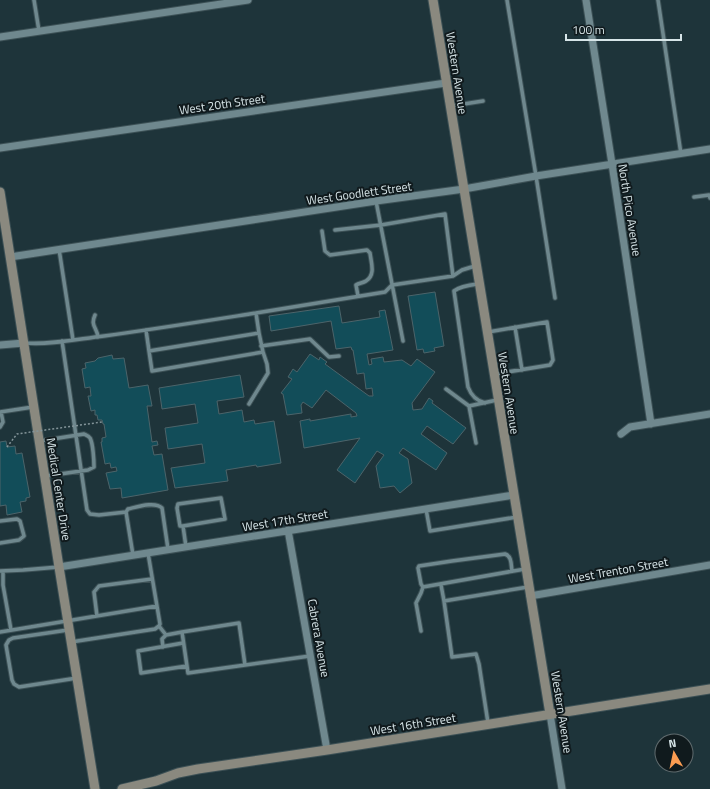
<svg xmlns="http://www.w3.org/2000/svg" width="710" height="789" font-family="'Titillium Web',sans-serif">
  <rect width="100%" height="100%" fill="#1e343a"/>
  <path fill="#124d59" stroke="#4c646a" d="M 435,292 L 444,346 L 434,348 L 435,351 L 424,353 L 423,349 L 417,350 L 408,296 Z
    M 339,306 L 342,323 L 380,317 L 379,311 L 385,310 L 393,350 L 367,354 L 369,365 L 372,364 L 371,359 L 383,357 L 384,362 L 402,360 L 411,366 L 417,359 L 435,372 L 412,403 L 413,410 L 422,409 L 429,398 L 433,401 L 432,403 L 466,428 L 453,444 L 427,426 L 421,434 L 447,453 L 436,470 L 403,448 L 399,453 L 408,459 L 412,483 L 400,493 L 394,486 L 380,488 L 376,466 L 384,455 L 377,451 L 355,483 L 337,470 L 360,438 L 304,448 L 300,421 L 310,419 L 310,421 L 351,414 L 351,417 L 357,416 L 356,413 L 326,390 L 312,408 L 303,402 L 301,405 L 302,413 L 287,415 L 283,394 L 281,393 L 292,379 L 288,377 L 293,369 L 297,372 L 310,354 L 319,360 L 320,357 L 327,362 L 325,364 L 369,396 L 373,396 L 372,388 L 366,389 L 364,373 L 357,374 L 353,350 L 352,350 L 351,347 L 336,349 L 331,321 L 271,331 L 269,316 Z
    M 112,355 L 113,359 L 124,358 L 129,388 L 148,385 L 152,406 L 147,406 L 152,442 L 157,441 L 158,445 L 152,446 L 154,455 L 162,454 L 168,490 L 122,498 L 121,488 L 110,489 L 106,473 L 117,471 L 116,467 L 111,468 L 110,463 L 105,464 L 101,442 L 102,442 L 102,438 L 106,437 L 104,424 L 103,424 L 102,420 L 98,420 L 97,415 L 95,415 L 95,410 L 91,411 L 88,396 L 91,396 L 90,387 L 85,388 L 82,369 L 86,368 L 85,363 L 95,361 L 98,358 Z
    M 240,375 L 244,397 L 217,401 L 219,414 L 242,410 L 244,422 L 254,420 L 255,424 L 274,421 L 281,463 L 257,467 L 256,465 L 226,470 L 228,481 L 175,488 L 171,468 L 205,463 L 202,444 L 168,449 L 165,428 L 198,423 L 195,404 L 162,409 L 159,388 Z
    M 6,441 L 7,447 L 15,446 L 16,454 L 22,453 L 30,497 L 26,498 L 26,501 L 20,502 L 22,512 L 7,515 L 6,505 L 0,506 L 0,442 Z"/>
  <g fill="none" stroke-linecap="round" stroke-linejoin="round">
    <g stroke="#3c5055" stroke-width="5.5">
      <path id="lane" d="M 34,0 L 39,31
        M 507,0 L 536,176 L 555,298
        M 658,0 L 681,154
        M 451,106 L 483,101
        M 694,197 L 709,195 L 710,198
        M 376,201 L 403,341
        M 335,230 L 381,225 L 445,214 L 453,276
        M 322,231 L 325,251 L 330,255 L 367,250 L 370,253 C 371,262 376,275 366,281 C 363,283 359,283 356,285 L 358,296
        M 59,249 L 73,340
        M 478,284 C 470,285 461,286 454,291 L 468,387 C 471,395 477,401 485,403
        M 256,313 L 385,292 L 392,285 L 453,276 L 462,270 L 475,266
        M 95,315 C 90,326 97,327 98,337
        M 515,327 L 522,370
        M 488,332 L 547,322 L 553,360 L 550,365 L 495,374
        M 62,341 L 87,510 L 90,514 L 99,515 L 126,512
        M 25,343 C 51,345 78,339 104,336 C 155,329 205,321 256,313 L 259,333 L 149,351 L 146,330
        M 261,346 L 310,339 L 329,357 L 339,356
        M 149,351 L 152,371 L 263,352 L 259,333
        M 446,389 L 469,406
        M 249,404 L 268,373 L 267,364 L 263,352
        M 0,412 L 33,407
        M 0,427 L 3,422 L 1,412
        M 40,441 L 84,434 C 86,435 89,436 90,438 C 93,443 94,461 94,467 L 88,470 L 46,476
        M 476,443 L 469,406 L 497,400
        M 426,509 L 430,531 L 517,517
        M 0,521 L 17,519 L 20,521 L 24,536 L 19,540 L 0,543
        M 183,526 L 225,519 L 221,498 L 178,504 L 177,508 L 180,526 L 183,526 L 186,547
        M 133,555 L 126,512 L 128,509 C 137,507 155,501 162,508 L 168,549
        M 0,571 L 23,570 L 59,567
        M 3,571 L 3,585 L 11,630
        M 441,585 L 444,601
        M 423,587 L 525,569
        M 97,616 L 94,592 L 99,586 L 152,579
        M 159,626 L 166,635 L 182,632
        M 68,630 L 13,638 L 9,640 L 6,645 L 12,680 L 14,684 L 19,687 L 77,678
        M 421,631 L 416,603 L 421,593 L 423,587 L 421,584 L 418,568 L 419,566 L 452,561 L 505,554 C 512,556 511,565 512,571
        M 0,632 L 157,606
        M 71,642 L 155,629 L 159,626 L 160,624 L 148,553
        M 183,643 L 138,651 L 141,673 L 187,666
        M 163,647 L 162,639 L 166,635
        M 245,665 L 239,623 L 182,632 L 188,673 L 310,656
        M 488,723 L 479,664 L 476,654 L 452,657 L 444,601 L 528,587"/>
    </g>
    <g stroke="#3c5055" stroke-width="9">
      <path id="street" d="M 586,0 L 612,164 L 651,424
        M 0,37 L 248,0
        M 0,148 L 446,83
        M 10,257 L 376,201 L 464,189 L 536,176 L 710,149
        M 0,345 L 24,343
        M 621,434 L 630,427 L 710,414
        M 288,530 L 327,750
        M 59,567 L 514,495
        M 530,596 L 710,565
        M 550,714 L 562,789"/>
    </g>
    <g stroke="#3c5055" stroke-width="11">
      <path id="secondary" d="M 433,0 L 550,714
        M 0,192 L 59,567 L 95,789
        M 122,789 L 156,781 L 178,773 L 198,769 L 327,750 L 710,689"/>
    </g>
    <use href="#lane" stroke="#6f888e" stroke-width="3.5"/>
    <use href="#street" stroke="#6f888e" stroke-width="7"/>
    <use href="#secondary" stroke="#8a897f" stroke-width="9"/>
    <path stroke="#84959a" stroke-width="1.5" stroke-dasharray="2 2" stroke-linecap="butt" d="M 7,447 L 17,434 L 102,422"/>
  </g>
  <g text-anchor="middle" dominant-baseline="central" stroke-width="4" stroke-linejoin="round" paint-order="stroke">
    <g font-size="12" fill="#d7e5e8" stroke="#101a1d">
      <text transform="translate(457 73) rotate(81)">Western Avenue</text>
      <text transform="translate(222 104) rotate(-8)">West 20th Street</text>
      <text transform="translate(359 193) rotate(-8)">West Goodlett Street</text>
      <text transform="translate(630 210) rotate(81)">North Pico Avenue</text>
      <text transform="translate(509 393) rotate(81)">Western Avenue</text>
      <text transform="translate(59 489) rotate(81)">Medical Center Drive</text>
      <text transform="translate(285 520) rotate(-9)">West 17th Street</text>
      <text transform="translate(618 570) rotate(-10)">West Trenton Street</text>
      <text transform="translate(319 638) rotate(80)">Cabrera Avenue</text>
      <text transform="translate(562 712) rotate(81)">Western Avenue</text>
      <text transform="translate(413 724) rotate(-9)">West 16th Street</text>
    </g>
  </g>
  <g transform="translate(674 753) rotate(351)"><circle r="19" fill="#101a1d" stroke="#606b6e"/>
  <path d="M0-3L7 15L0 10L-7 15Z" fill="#fc9d52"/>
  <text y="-6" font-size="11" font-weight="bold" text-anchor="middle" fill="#d7e5e8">N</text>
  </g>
  <path d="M566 34v6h115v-6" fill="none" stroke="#d7e5e8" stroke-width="2"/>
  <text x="572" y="34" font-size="12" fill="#d7e5e8" stroke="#101a1d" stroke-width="3" paint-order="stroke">100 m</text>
</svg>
